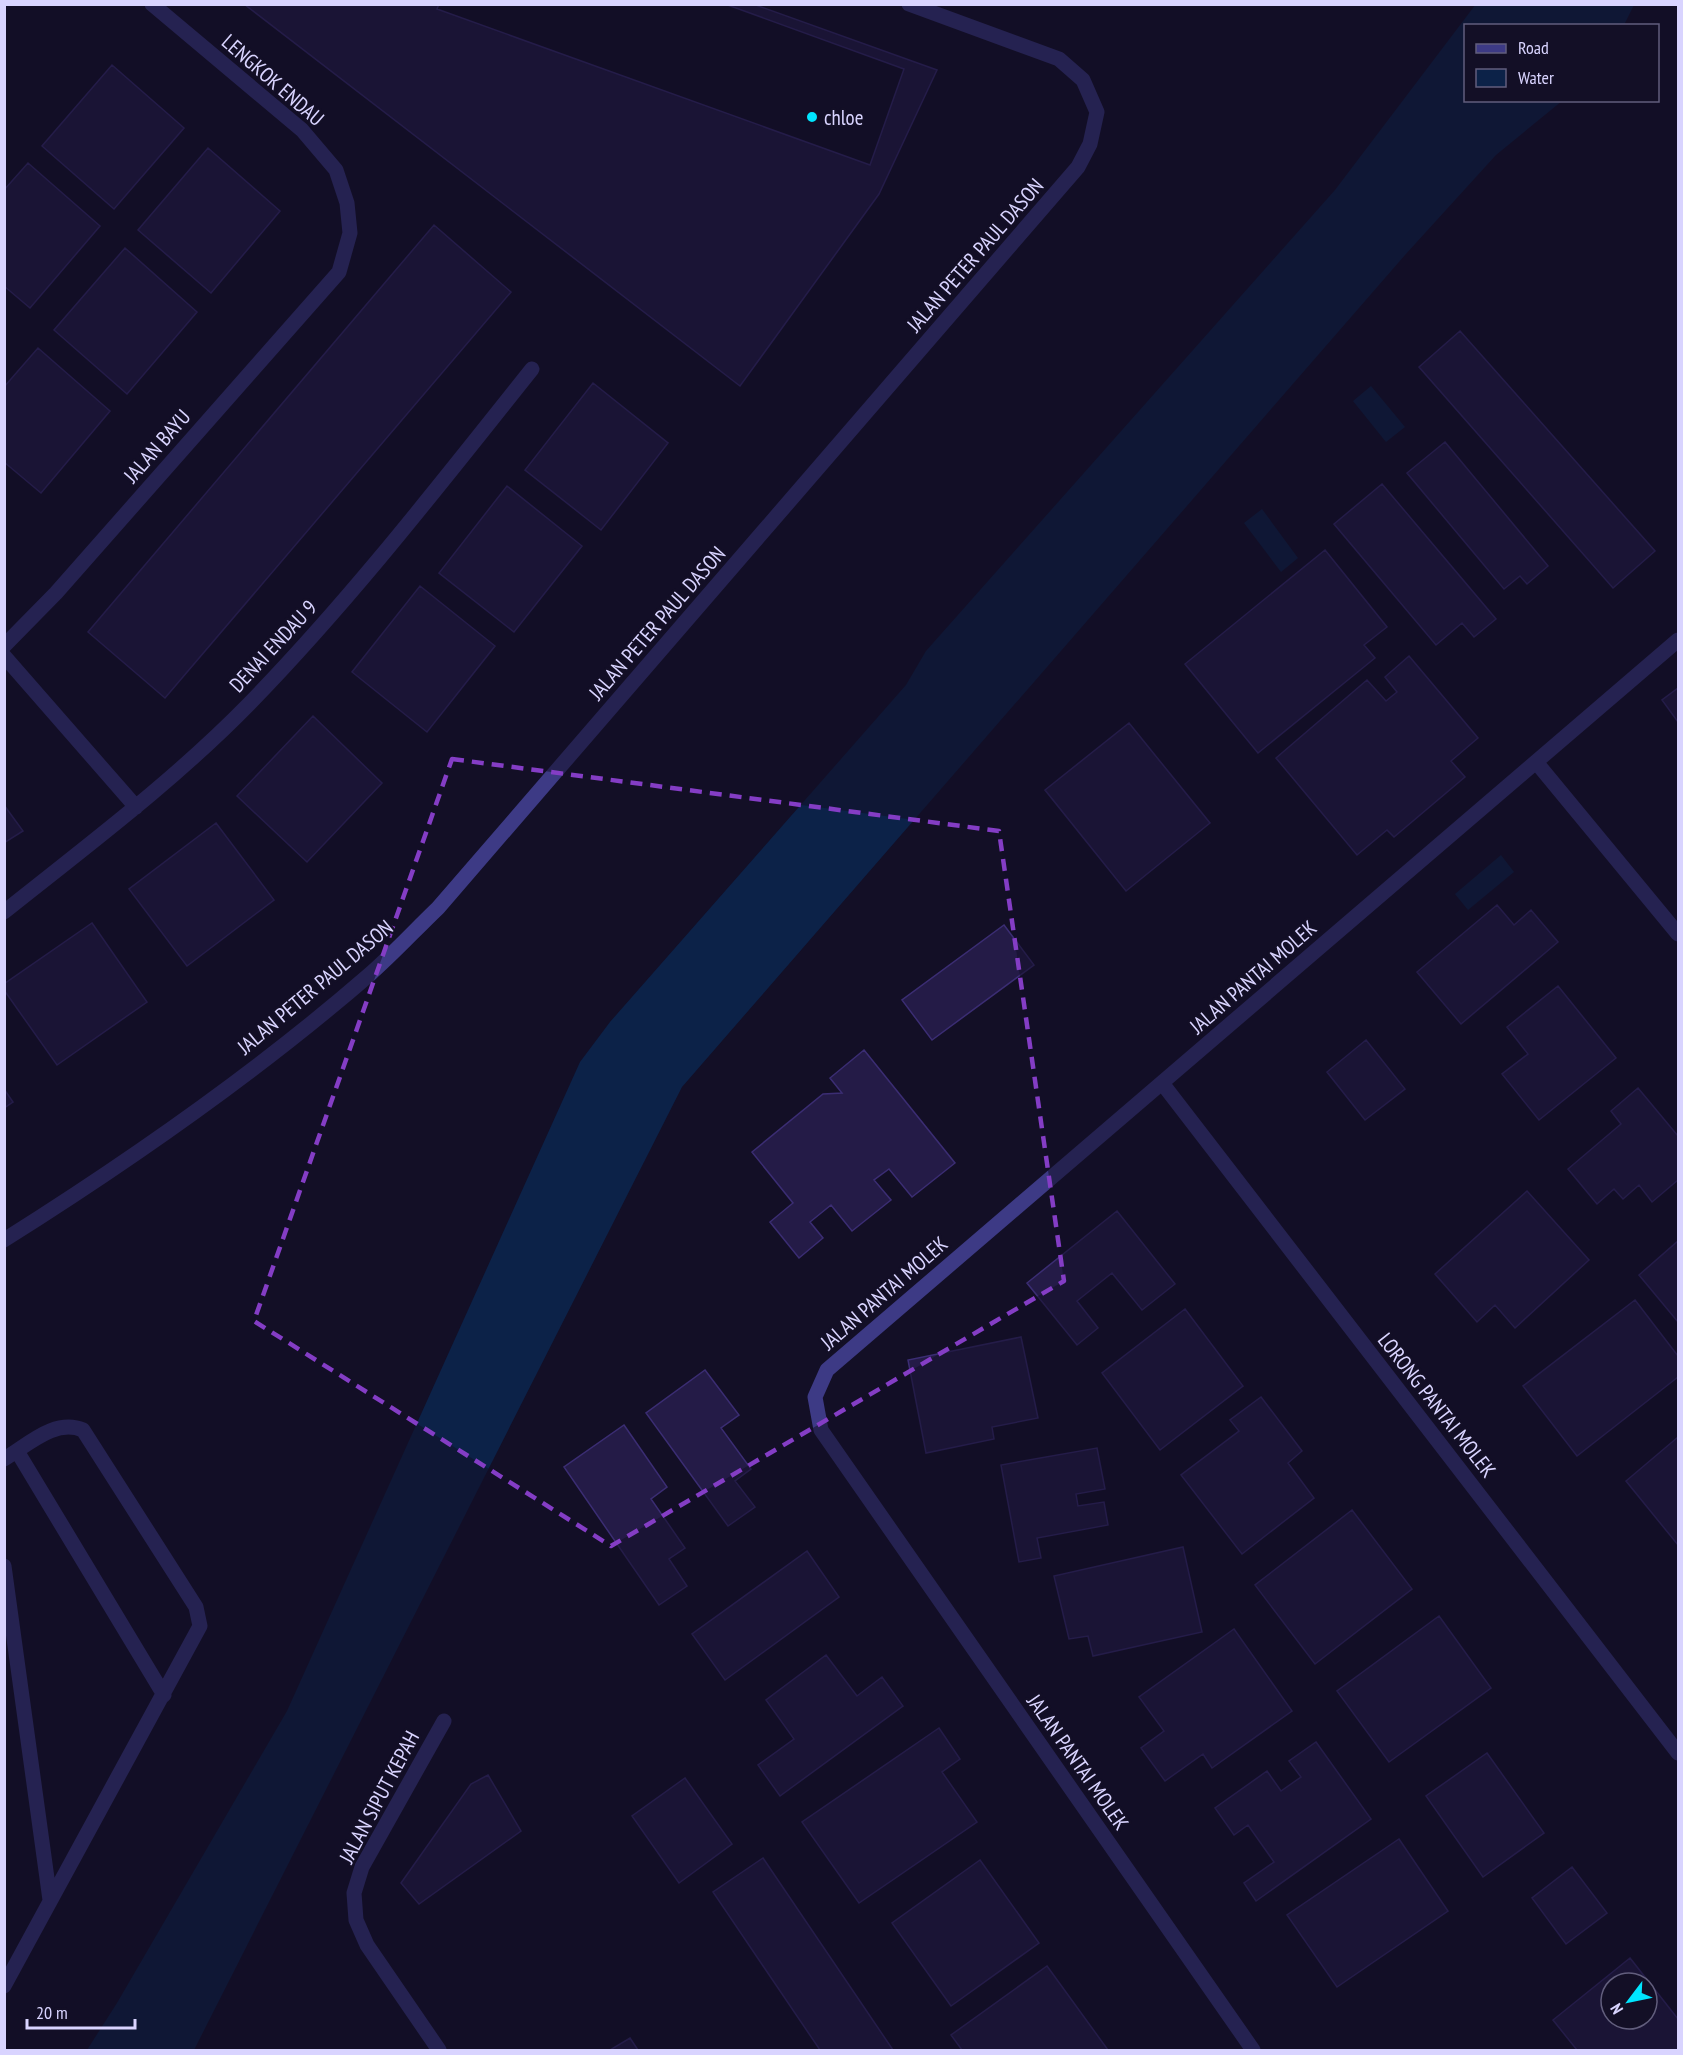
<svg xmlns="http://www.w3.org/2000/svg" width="1683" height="2055" font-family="'PT Sans Narrow',sans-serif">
  <rect width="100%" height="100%" fill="#130f26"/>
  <path fill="#0c2248" d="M 1476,4 L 1634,5 L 1624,25 L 1466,26 L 1466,100 L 1562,101 L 1496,155 L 1405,255 L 682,1087 L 194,2050 L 87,2050 L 117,2003 L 287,1711 L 580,1062 L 610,1022 L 906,685 L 926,651 L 1335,190 Z
    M 1371,386 L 1405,427 L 1386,442 L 1353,401 Z
    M 1262,509 L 1298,558 L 1281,572 L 1244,523 Z
    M 1501,855 L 1514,872 L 1468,910 L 1455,894 Z"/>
  <path fill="#241b47" stroke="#3b2d73" stroke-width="1.5" fill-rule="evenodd" d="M 244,4 L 753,4 L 937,70 L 879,194 L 740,386 Z
    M 439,4 L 725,4 L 904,69 L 870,165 L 437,9 Z
    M 112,65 L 184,128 L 114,209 L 42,146 Z
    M 208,148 L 280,211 L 211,293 L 138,230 Z
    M 28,163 L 100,226 L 30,308 L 4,286 L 4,190 Z
    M 434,225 L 511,292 L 165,698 L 88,632 Z
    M 125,248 L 197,312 L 127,394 L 54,330 Z
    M 1460,331 L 1655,551 L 1613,588 L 1419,367 Z
    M 38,348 L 110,411 L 41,493 L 4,462 L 4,387 Z
    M 593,383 L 668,443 L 601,530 L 525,470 Z
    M 1445,442 L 1548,566 L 1527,584 L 1520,576 L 1504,589 L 1407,473 Z
    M 1382,484 L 1496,619 L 1474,637 L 1462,623 L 1436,645 L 1334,524 Z
    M 507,486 L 582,546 L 514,632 L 439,573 Z
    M 1325,550 L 1387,627 L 1364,645 L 1375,658 L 1258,753 L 1185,664 Z
    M 420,586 L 495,646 L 427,732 L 352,672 Z
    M 1409,656 L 1478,738 L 1451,761 L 1465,777 L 1394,837 L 1387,830 L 1357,855 L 1276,758 L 1367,680 L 1386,701 L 1397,692 L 1385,677 Z
    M 1678,688 L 1678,722 L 1662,700 Z
    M 313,716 L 382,783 L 307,862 L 237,796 Z
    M 1129,723 L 1210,823 L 1126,891 L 1045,790 Z
    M 4,805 L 23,831 L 4,843 Z
    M 216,823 L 274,900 L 187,966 L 129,889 Z
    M 1497,905 L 1514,925 L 1531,910 L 1558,942 L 1461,1024 L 1417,972 Z
    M 92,923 L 147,1002 L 57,1065 L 4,990 L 4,984 Z
    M 1004,925 L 1034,965 L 932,1040 L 902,1000 Z
    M 1558,986 L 1616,1058 L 1539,1120 L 1502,1074 L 1528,1054 L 1507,1027 Z
    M 1366,1040 L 1405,1089 L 1365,1120 L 1327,1072 Z
    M 864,1050 L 955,1163 L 912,1197 L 889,1169 L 874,1180 L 891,1200 L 852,1231 L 831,1205 L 810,1222 L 823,1238 L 799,1258 L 770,1222 L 793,1203 L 752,1152 L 823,1094 L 842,1093 L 830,1078 Z
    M 1638,1088 L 1678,1136 L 1678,1180 L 1652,1202 L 1639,1185 L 1623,1199 L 1614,1189 L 1597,1204 L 1568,1169 L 1621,1124 L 1611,1111 Z
    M 4,1089 L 13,1102 L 4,1108 Z
    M 1527,1191 L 1589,1260 L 1515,1328 L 1495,1305 L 1477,1322 L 1435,1274 Z
    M 1117,1211 L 1175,1284 L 1142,1310 L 1112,1273 L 1077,1301 L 1098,1328 L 1077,1345 L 1027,1283 Z
    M 1678,1241 L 1678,1322 L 1639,1275 Z
    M 1635,1300 L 1678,1356 L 1678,1377 L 1577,1456 L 1523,1386 Z
    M 1185,1309 L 1243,1386 L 1160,1450 L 1102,1373 Z
    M 1021,1337 L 1038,1418 L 992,1427 L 994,1439 L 926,1453 L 908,1360 Z
    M 705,1370 L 739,1415 L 721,1428 L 751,1469 L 735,1481 L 755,1507 L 728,1526 L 646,1413 Z
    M 1261,1397 L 1302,1451 L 1288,1463 L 1314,1498 L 1242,1554 L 1181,1475 L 1239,1431 L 1230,1420 Z
    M 624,1425 L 667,1487 L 651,1499 L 685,1548 L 669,1559 L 687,1586 L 659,1605 L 564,1467 Z
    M 1678,1437 L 1678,1545 L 1626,1481 Z
    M 1097,1448 L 1105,1489 L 1076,1494 L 1078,1506 L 1104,1502 L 1108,1525 L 1037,1538 L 1041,1558 L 1019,1562 L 1001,1465 Z
    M 1352,1510 L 1412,1589 L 1315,1664 L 1255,1585 Z
    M 1183,1547 L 1202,1632 L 1093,1656 L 1088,1636 L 1069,1639 L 1054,1576 Z
    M 807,1551 L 839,1597 L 725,1680 L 692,1634 Z
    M 1439,1616 L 1491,1688 L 1389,1762 L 1337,1691 Z
    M 1234,1629 L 1292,1711 L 1212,1768 L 1203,1754 L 1165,1781 L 1141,1748 L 1164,1731 L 1139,1697 Z
    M 826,1655 L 857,1696 L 882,1677 L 903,1706 L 780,1796 L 758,1765 L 794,1739 L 766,1700 Z
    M 939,1728 L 960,1759 L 942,1772 L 977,1822 L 859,1903 L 802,1822 Z
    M 1316,1742 L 1371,1819 L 1256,1901 L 1244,1883 L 1274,1862 L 1248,1825 L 1234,1835 L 1215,1808 L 1267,1771 L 1281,1791 L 1301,1777 L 1289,1761 Z
    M 1487,1753 L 1544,1833 L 1483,1877 L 1426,1796 Z
    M 488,1775 L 521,1831 L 419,1904 L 401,1883 L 471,1784 Z
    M 685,1778 L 732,1844 L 679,1883 L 632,1816 Z
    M 1399,1839 L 1448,1911 L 1337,1987 L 1287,1915 Z
    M 763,1858 L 893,2050 L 820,2050 L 713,1892 Z
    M 980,1860 L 1039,1943 L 951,2006 L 892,1923 Z
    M 1572,1867 L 1607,1913 L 1566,1944 L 1532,1898 Z
    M 1630,1958 L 1678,2019 L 1678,2050 L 1577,2050 L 1553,2020 ZM 1611,1983 L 1647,1983 L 1647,2019 L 1611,2019 Z
    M 1047,1966 L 1108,2050 L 962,2050 L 951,2035 Z
    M 630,2038 L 638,2050 L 610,2050 Z"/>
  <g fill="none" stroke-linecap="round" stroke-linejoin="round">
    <path stroke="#3d3a85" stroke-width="15" d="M 17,1451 L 164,1695
      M 4,1459 C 28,1445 55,1418 83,1430 L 196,1607 L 200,1626 L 4,1986
      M 4,1566 L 50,1900"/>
    <path stroke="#3d3a85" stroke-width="15" d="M 4,646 L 56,593 L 339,272 L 350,233 L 347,203 L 336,170 L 302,130 L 152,4
      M 4,656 L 136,807
      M 1536,762 L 1678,934
      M 4,912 C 88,845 175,780 250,703 C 352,598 441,483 532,369
      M 1162,1083 L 1678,1753
      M 4,1240 C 131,1160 256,1073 369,975 C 393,954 415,930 438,908 L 1078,167 L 1090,144 L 1097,112 L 1083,80 L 1059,59 L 909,4
      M 439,2050 L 367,1945 L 356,1920 L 354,1893 L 362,1867 L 444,1721
      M 1253,2050 L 821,1430 L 815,1397 L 827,1370 L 1678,640"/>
  </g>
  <path d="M0 0H1683V2055H0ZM 452,759 L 999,831 L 1064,1281 L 611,1546 L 254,1321 Z" fill="#130f26" fill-opacity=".55" fill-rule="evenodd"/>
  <path fill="none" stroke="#843dc5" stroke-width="4.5" stroke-dasharray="12 8" stroke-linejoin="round" d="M 452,759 L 999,831 L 1064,1281 L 611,1546 L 254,1321 Z"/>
  <circle fill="#00e5ff" stroke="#130f26" stroke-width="2" cx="812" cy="117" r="6"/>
  <g text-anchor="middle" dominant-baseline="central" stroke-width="5" stroke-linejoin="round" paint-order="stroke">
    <g font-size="21" fill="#d9d4ff" stroke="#130f26">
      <text transform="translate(273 80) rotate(41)">LENGKOK ENDAU</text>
      <text transform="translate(975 255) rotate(-49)">JALAN PETER PAUL DASON</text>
      <text transform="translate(157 446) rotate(-49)">JALAN BAYU</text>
      <text transform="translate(657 623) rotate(-49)">JALAN PETER PAUL DASON</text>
      <text transform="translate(273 646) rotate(-47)">DENAI ENDAU 9</text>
      <text transform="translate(1253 977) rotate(-41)">JALAN PANTAI MOLEK</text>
      <text transform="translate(315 987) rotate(-40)">JALAN PETER PAUL DASON</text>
      <text transform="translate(884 1293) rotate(-41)">JALAN PANTAI MOLEK</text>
      <text transform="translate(1437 1405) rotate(52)">LORONG PANTAI MOLEK</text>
      <text transform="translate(1078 1762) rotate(55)">JALAN PANTAI MOLEK</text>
      <text transform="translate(379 1797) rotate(-62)">JALAN SIPUT KEPAH</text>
    </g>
    <g font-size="21" fill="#d9d4ff" stroke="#130f26" text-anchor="start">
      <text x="824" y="117">chloe</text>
    </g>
  </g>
  <rect width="1683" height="2055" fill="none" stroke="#d9d4ff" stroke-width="12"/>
  <rect x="1464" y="24" width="195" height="78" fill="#130f26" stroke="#625e7d" stroke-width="1.5"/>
  <rect x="1476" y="44" width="30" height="9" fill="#3d3a85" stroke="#625e7d" stroke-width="1.5"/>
  <text x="1518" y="54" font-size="18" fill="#d9d4ff">Road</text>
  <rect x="1476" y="69" width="30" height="18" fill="#0c2248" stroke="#625e7d" stroke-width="1.5"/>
  <text x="1518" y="84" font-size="18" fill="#d9d4ff">Water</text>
  <g transform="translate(1629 2001) rotate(238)"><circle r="28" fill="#130f26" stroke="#625e7d" stroke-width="1.5"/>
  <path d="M0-4.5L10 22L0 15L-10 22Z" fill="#00e5ff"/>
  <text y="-9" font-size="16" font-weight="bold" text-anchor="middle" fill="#d9d4ff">N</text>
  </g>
  <path d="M27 2019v9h108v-9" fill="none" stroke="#d9d4ff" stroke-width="3"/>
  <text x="36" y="2019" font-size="18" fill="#d9d4ff" stroke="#130f26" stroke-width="4.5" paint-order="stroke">20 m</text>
</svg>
